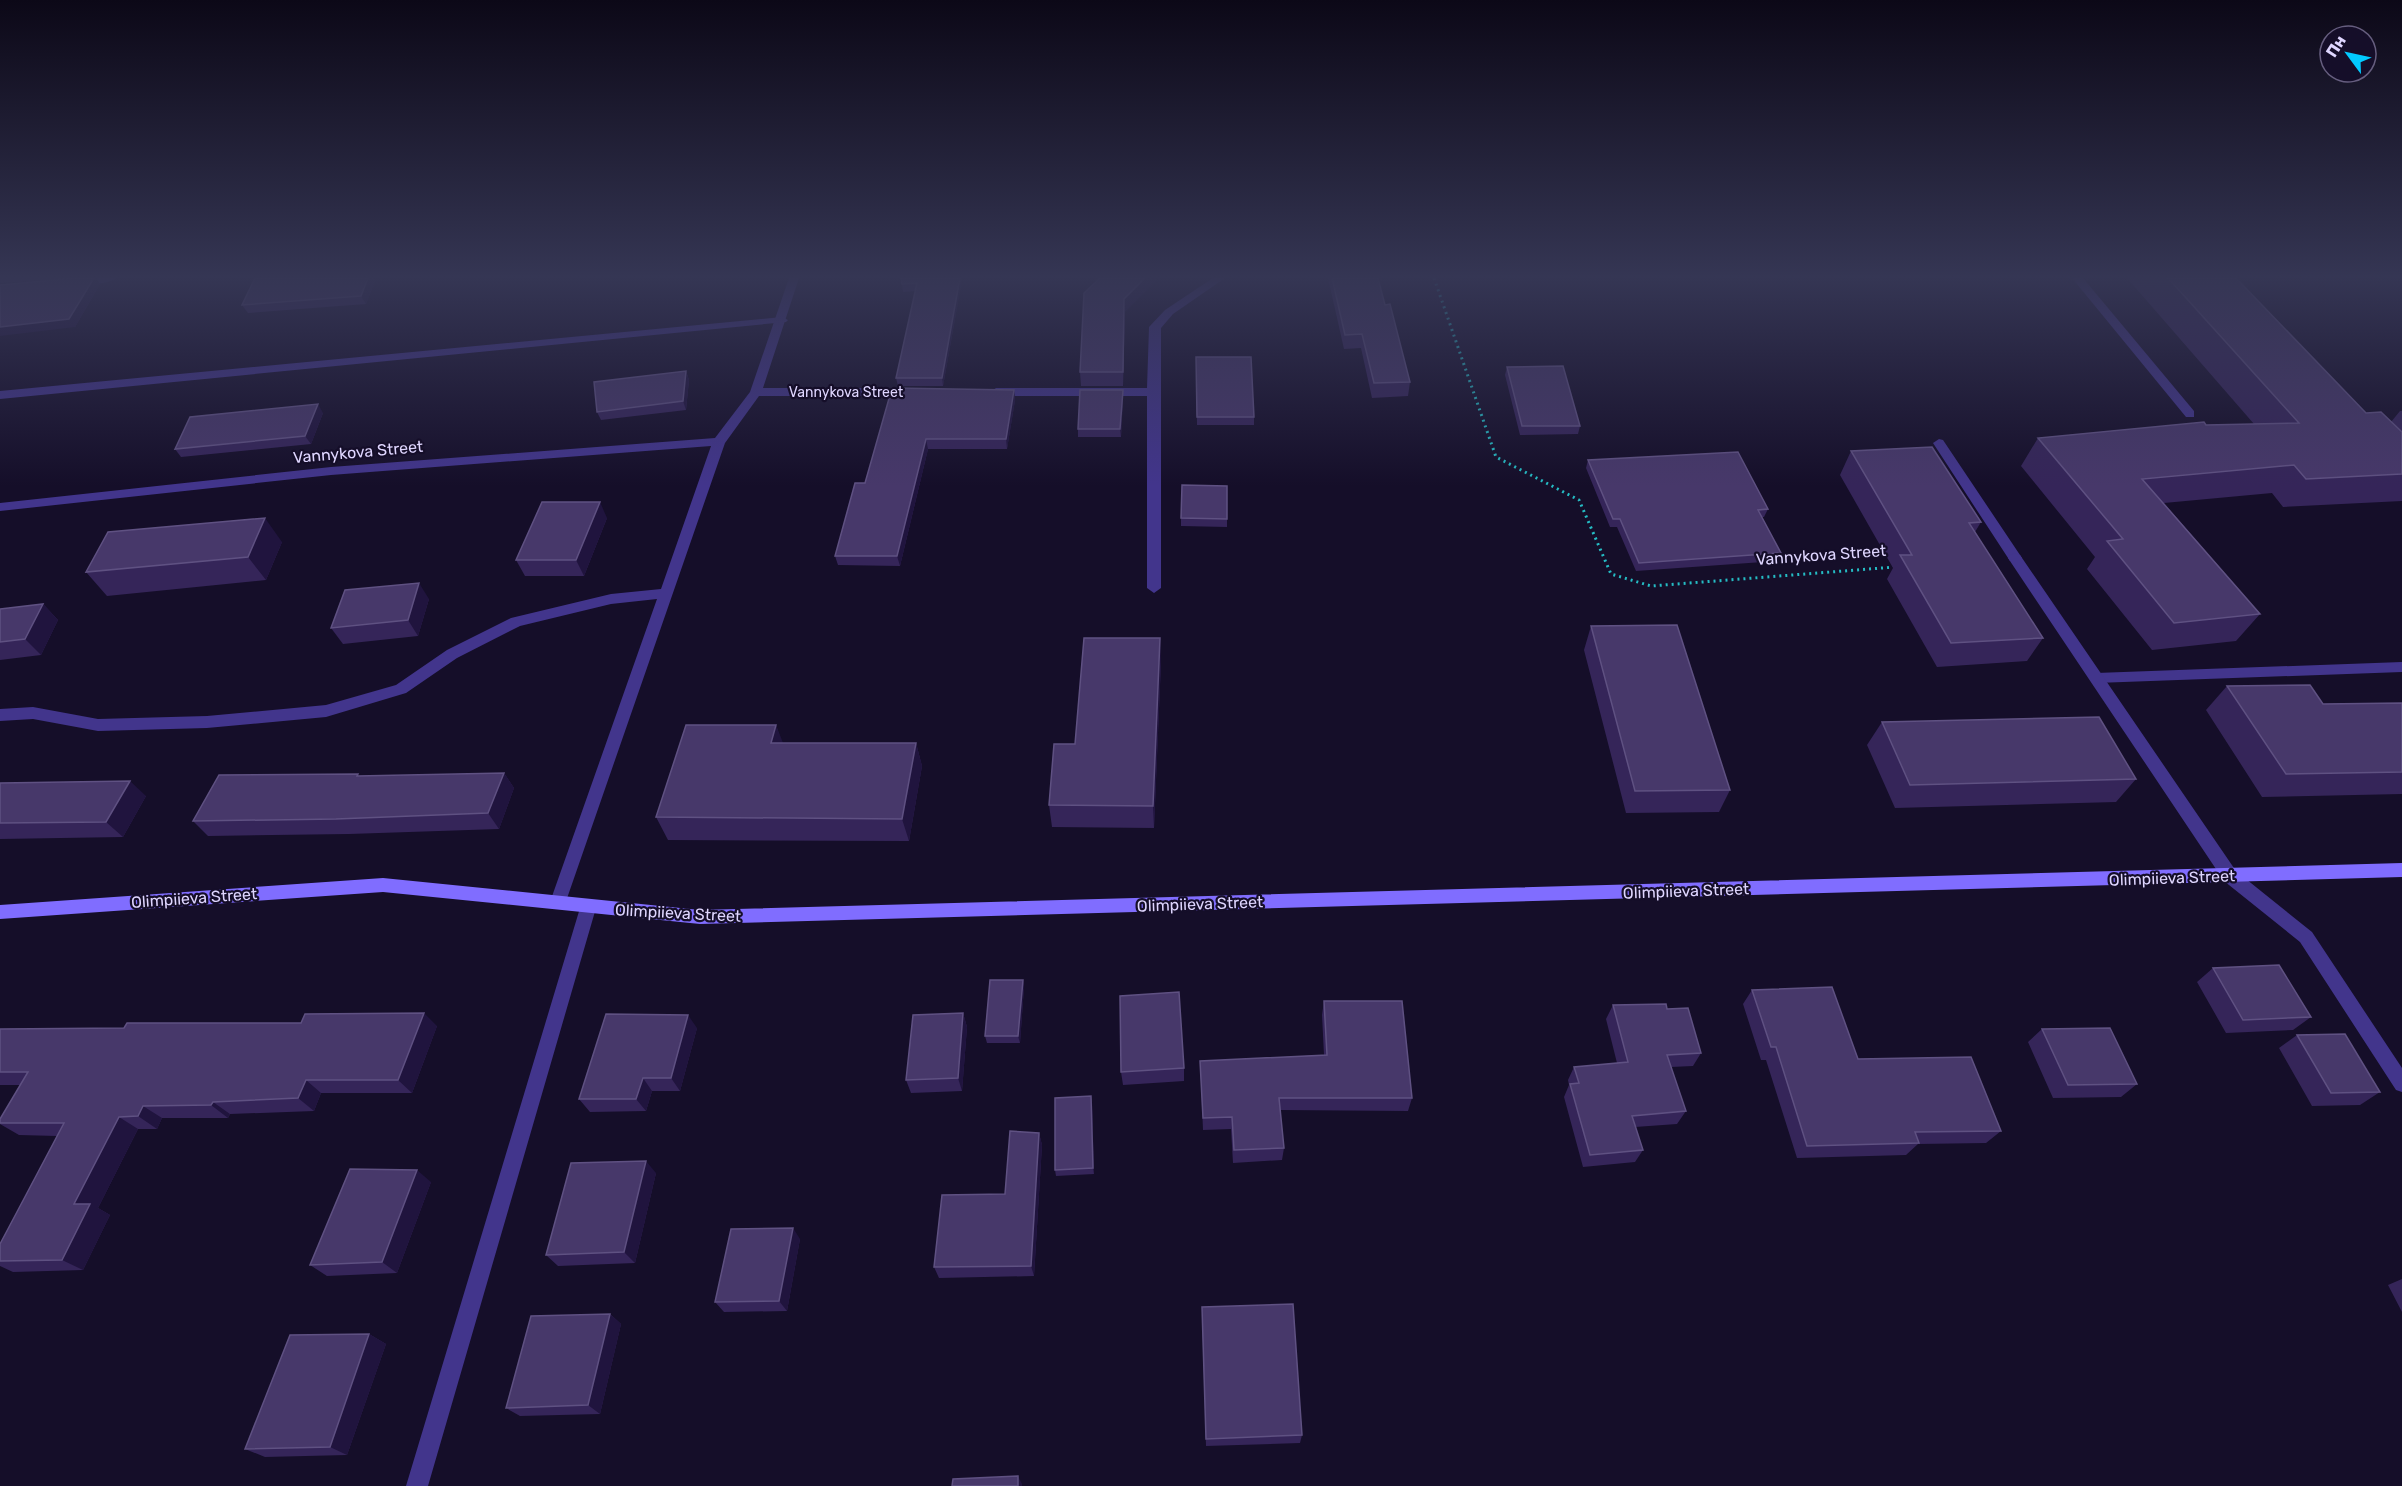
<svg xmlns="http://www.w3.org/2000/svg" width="2402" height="1486" font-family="Rubik,sans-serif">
  <rect width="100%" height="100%" fill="#150e29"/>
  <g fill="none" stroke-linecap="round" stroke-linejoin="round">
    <path stroke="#25bcc4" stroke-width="3" stroke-dasharray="2 4" stroke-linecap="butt" d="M 1434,278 L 1496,457 L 1579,500 L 1611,574 L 1651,586 L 1895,567"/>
    <path fill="#42358c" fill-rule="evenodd" d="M 2072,278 L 2083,278 L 2194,411 L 2194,417 L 2186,417 Z
      M 782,317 L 788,320 L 786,322 L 0,399 L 0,391 Z
      M 1939,439 L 1943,440 L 2020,555 L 2022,558 L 2020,561 L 2010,561 L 1933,443 Z
      M 2402,662 L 2402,672 L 2096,683 L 2089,678 L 2096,673 Z"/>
    <path fill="#42358c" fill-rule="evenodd" d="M 77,278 L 117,278 C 109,284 81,287 73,281 Z
      M 789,278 L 799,278 L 763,388 L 912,388 L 918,392 L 912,396 L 759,396 L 725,443 L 564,907 L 558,909 L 552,907 L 550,902 L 657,599 L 611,604 L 520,626 L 457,658 L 406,693 L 326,717 L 207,728 L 98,731 L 33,719 L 0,721 L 0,709 L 33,707 L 98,719 L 207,716 L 326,705 L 396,685 L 447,650 L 511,618 L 611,594 L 661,589 L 711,446 L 331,475 L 0,511 L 0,503 L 331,467 L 715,438 L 750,392 Z
      M 1213,278 L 1225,278 L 1173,314 L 1161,328 L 1161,588 L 1154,593 L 1147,588 L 1147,396 L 996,396 L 990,392 L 996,388 L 1147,388 L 1149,327 L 1165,310 Z
      M 2015,553 L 2020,555 L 2236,871 L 2312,932 L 2402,1068 L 2402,1092 L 2396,1090 L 2300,942 L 2224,881 L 2010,561 L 2008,558 L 2010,555 Z
      M 588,901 L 594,903 L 596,908 L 428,1486 L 406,1486 L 580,908 L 582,903 Z"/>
    <path fill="#806dff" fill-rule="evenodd" d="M 2402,863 L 2402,877 L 700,924 L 383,892 L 0,919 L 0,905 L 383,878 L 700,910 Z"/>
  </g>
  <path fill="#352559" d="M 0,278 L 96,278 L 100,284 L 75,327 L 75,278 L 0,283 Z
    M 255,278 L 376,278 L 366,304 L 248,313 L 242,305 Z
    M 901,278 L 960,278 L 961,285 L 943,386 L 898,386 L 896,378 L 915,291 L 903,292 Z
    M 1328,278 L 1378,278 L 1385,305 L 1410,382 L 1408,396 L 1372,398 L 1361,348 L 1344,349 Z
    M 2127,278 L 2236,278 L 2366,413 L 2391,422 L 2400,411 L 2402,411 L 2402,501 L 2283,507 L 2272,493 L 2164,503 L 2260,614 L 2236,641 L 2152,650 L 2087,569 L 2095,557 L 2021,466 L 2038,438 L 2206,425 L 2254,424 Z
    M 1125,312 L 1123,386 L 1081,386 L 1080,372 Z
    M 1196,357 L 1254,417 L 1254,425 L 1197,425 Z
    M 1507,367 L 1580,426 L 1578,434 L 1520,435 L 1505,375 Z
    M 686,371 L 689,380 L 686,410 L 601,420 L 597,412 Z
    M 892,388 L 1014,390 L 1015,400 L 1007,449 L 928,449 L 900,566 L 838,565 L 835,556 L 865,483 Z
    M 1123,398 L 1121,437 L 1078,437 L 1078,429 Z
    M 323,413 L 311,444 L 181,457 L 175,449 Z
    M 1851,451 L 1981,522 L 1975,532 L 2043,638 L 2027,661 L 1937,667 L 1887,579 L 1893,568 L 1840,475 Z
    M 1588,460 L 1768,509 L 1764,517 L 1762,517 L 1781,553 L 1777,561 L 1636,571 L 1617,527 L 1610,527 L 1586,468 Z
    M 1227,486 L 1227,527 L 1181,526 L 1181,518 Z
    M 607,518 L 584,576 L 525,576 L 516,560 Z
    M 282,542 L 266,580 L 107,596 L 86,572 Z
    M 429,599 L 418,636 L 343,644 L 331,628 Z
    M 43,604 L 58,620 L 41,655 L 0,660 L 0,609 Z
    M 1591,626 L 1730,790 L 1719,812 L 1626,813 L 1584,650 Z
    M 1161,662 L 1154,828 L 1052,827 L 1049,805 L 1075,744 Z
    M 2227,686 L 2323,704 L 2402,703 L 2402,794 L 2262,797 L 2206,710 Z
    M 1882,722 L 2136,779 L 2116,802 L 1895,808 L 1867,745 Z
    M 776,725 L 782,743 L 916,743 L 922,766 L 909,841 L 668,840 L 656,817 Z
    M 504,773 L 514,788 L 499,829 L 349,834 L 208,836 L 193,821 L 360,776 Z
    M 0,783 L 146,796 L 123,837 L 0,839 Z
    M 2213,968 L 2311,1017 L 2293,1030 L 2226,1033 L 2197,982 Z
    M 1023,980 L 1024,987 L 1020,1043 L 987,1043 L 985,1036 Z
    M 1752,990 L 1858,1059 L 2001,1131 L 1986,1143 L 1918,1144 L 1906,1155 L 1797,1158 L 1766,1060 L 1761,1060 L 1743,1004 Z
    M 1324,1001 L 1412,1098 L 1408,1111 L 1280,1110 L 1284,1148 L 1282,1160 L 1233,1163 L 1231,1129 L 1203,1130 L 1200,1061 L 1324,1055 L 1322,1015 Z
    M 1613,1005 L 1667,1009 L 1701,1053 L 1693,1066 L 1671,1067 L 1686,1111 L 1677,1124 L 1635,1127 L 1643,1150 L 1635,1162 L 1583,1167 L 1564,1097 L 1569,1085 L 1568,1080 L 1574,1067 L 1617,1063 L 1606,1019 Z
    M 963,1013 L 967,1027 L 962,1091 L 911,1093 L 906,1080 Z
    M 437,1026 L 412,1093 L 321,1093 L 314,1111 L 230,1114 L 228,1118 L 162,1118 L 157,1129 L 138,1129 L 98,1208 L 110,1215 L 83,1270 L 13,1272 L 0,1266 L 0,1244 L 57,1136 L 19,1135 L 0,1124 L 0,1119 L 20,1085 L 0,1085 L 0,1029 Z
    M 697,1028 L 680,1091 L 652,1091 L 646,1111 L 590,1112 L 579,1099 Z
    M 2042,1029 L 2137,1084 L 2121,1097 L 2053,1098 L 2028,1042 Z
    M 2297,1035 L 2380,1092 L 2360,1105 L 2312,1106 L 2279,1048 Z
    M 1184,1068 L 1184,1081 L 1123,1085 L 1121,1072 Z
    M 1092,1102 L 1094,1174 L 1056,1176 L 1055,1170 Z
    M 1039,1133 L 1042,1145 L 1034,1276 L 939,1278 L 934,1267 L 1005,1194 Z
    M 656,1173 L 635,1263 L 558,1266 L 546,1255 Z
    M 431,1182 L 397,1273 L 327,1276 L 310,1265 Z
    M 800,1239 L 787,1311 L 724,1312 L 715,1302 Z
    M 2402,1279 L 2402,1312 L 2388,1285 Z
    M 610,1314 L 621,1324 L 600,1414 L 520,1416 L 506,1408 Z
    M 1202,1317 L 1302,1435 L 1300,1443 L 1206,1446 Z
    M 369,1334 L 386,1344 L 347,1455 L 265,1457 L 245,1449 Z"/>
  <path fill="#20143e" d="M 94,278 L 96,278 L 100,284 L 75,327 L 0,336 L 0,327 Z
    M 368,278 L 376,278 L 366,304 L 361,296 Z
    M 960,278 L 961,285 L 943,386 L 942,378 Z
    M 1145,278 L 1159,278 L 1125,312 L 1123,386 L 1123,372 L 1124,299 Z
    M 686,371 L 689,380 L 686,410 L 683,401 Z
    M 1014,390 L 1015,400 L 1007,449 L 1006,439 Z
    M 1123,390 L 1123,398 L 1121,437 L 1120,429 Z
    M 318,404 L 323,413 L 311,444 L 305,436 Z
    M 926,439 L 928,449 L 900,566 L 897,556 Z
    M 600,502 L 607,518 L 584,576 L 576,560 Z
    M 265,518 L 282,542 L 266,580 L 248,557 Z
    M 419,583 L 429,599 L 418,636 L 408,620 Z
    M 43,604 L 58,620 L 41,655 L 25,639 Z
    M 1160,638 L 1161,662 L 1154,828 L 1153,806 Z
    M 776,725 L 785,748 L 771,743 Z
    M 916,743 L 922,766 L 909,841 L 902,819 Z
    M 504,773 L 514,788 L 499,829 L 488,813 Z
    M 130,781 L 146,796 L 123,837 L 106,822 Z
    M 1023,980 L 1024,987 L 1020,1043 L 1018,1036 Z
    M 424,1013 L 437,1026 L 412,1093 L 398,1080 Z
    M 963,1013 L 967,1027 L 962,1091 L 958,1078 Z
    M 688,1015 L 697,1028 L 680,1091 L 671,1078 Z
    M 643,1078 L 652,1091 L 646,1111 L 636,1099 Z
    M 306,1080 L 321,1093 L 314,1111 L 298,1098 Z
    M 1091,1096 L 1092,1102 L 1094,1174 L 1093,1168 Z
    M 213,1102 L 230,1114 L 228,1118 L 211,1105 Z
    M 143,1106 L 162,1118 L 157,1129 L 138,1116 Z
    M 119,1117 L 138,1129 L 98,1208 L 110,1215 L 83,1270 L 62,1260 L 74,1204 Z
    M 1039,1133 L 1042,1145 L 1034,1276 L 1031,1266 Z
    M 646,1161 L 656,1173 L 635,1263 L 624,1252 Z
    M 417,1170 L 431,1182 L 397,1273 L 382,1262 Z
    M 793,1228 L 800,1239 L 787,1311 L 779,1301 Z
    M 610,1314 L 621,1324 L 600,1414 L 588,1405 Z
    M 369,1334 L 386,1344 L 347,1455 L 330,1447 Z
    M 1018,1476 L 1022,1484 L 1022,1486 L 1018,1486 Z"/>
  <path fill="#47386a" stroke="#5f5182" stroke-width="1.5" d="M 76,278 L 94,278 L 69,319 L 0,327 L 0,285 Z
    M 255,278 L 368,278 L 361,296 L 242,305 Z
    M 901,278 L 960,278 L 942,378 L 896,378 L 917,283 L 902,284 Z
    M 1100,278 L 1145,278 L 1124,299 L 1123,372 L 1080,372 L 1084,293 Z
    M 1332,278 L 1378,278 L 1385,305 L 1390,304 L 1410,382 L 1374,383 L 1362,334 L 1345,335 Z
    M 2168,278 L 2236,278 L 2366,413 L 2381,412 L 2402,432 L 2402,474 L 2306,479 L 2294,465 L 2142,479 L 2260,614 L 2174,623 L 2107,541 L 2123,539 L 2038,438 L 2204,422 L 2206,425 L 2299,423 Z
    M 1196,357 L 1251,357 L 1254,417 L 1197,417 Z
    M 1563,366 L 1580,426 L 1522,426 L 1507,367 Z
    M 686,371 L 683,401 L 597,412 L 594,382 Z
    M 892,388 L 1014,390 L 1006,439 L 926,439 L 897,556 L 835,556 L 855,483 L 865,483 Z
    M 1080,390 L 1123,390 L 1120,429 L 1078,429 Z
    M 318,404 L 305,436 L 175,449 L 190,417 Z
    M 1932,447 L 1981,522 L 1969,523 L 2043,638 L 1951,643 L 1900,555 L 1912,555 L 1851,451 Z
    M 1738,452 L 1768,509 L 1758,510 L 1781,553 L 1639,563 L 1620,519 L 1613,519 L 1588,460 Z
    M 1182,485 L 1227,486 L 1227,519 L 1181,518 Z
    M 542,502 L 600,502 L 576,560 L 516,560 Z
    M 265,518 L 248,557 L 86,572 L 108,532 Z
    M 419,583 L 408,620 L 331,628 L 345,590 Z
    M 43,604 L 25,639 L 0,642 L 0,609 Z
    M 1677,625 L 1730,790 L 1635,791 L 1591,626 Z
    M 1084,638 L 1160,638 L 1153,806 L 1049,805 L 1054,744 L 1075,744 Z
    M 2310,685 L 2323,704 L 2402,703 L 2402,772 L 2286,774 L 2227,686 Z
    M 2099,717 L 2136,779 L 1910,785 L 1882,722 Z
    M 686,725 L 776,725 L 771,743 L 916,743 L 902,819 L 656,817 Z
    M 504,773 L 488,813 L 336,819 L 193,821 L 219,775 L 358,774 L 357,776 Z
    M 130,781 L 106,822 L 0,823 L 0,783 Z
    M 2279,965 L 2311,1017 L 2243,1020 L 2213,968 Z
    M 990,980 L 1023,980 L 1018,1036 L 985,1036 Z
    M 1832,987 L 1858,1059 L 1971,1057 L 2001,1131 L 1915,1132 L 1919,1143 L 1807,1146 L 1776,1047 L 1771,1047 L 1752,990 Z
    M 1179,992 L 1184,1068 L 1121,1072 L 1120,996 Z
    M 1324,1001 L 1402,1001 L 1412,1098 L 1279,1098 L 1284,1148 L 1234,1150 L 1232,1117 L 1203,1118 L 1200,1061 L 1327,1055 Z
    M 1666,1004 L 1667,1009 L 1688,1008 L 1701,1053 L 1667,1055 L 1686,1111 L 1632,1116 L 1643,1150 L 1590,1155 L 1570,1084 L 1579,1083 L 1574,1067 L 1628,1062 L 1613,1005 Z
    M 424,1013 L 398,1080 L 306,1080 L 298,1098 L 213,1102 L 211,1105 L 143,1106 L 138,1116 L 119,1117 L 74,1204 L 90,1204 L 62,1260 L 0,1261 L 0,1244 L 64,1123 L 0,1123 L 0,1119 L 28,1072 L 0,1072 L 0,1029 L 124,1028 L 127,1023 L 301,1023 L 305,1014 Z
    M 963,1013 L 958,1078 L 906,1080 L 913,1015 Z
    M 606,1014 L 688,1015 L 671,1078 L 643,1078 L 636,1099 L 579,1099 Z
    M 2110,1028 L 2137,1084 L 2068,1085 L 2042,1029 Z
    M 2345,1034 L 2380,1092 L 2331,1093 L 2297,1035 Z
    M 1091,1096 L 1093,1168 L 1055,1170 L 1055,1098 Z
    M 1010,1131 L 1039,1133 L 1031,1266 L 934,1267 L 942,1195 L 1005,1194 Z
    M 646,1161 L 624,1252 L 546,1255 L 571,1163 Z
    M 350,1169 L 417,1170 L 382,1262 L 310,1265 Z
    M 793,1228 L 779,1301 L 715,1302 L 731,1229 Z
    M 1293,1304 L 1302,1435 L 1206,1439 L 1202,1307 Z
    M 610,1314 L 588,1405 L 506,1408 L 531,1316 Z
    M 369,1334 L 330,1447 L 245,1449 L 290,1335 Z
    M 1018,1476 L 1018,1486 L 952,1486 L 953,1479 Z"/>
  <linearGradient id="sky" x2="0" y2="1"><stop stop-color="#0c0817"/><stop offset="0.57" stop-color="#353654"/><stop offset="1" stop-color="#353654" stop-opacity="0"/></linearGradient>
  <rect width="2402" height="486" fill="url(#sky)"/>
  <g text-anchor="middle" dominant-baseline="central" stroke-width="4.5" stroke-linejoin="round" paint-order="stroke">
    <g font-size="14" fill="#dfd6ff" stroke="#150e29">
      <text x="846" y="392">Vannykova Street</text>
    </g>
    <g font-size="16" fill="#dfd6ff" stroke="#150e29">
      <text transform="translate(358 452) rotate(-5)">Vannykova Street</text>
      <text transform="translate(1821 555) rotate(-4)">Vannykova Street</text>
      <text transform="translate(2172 878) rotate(-2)">Olimpiieva Street</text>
      <text transform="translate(1686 891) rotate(-2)">Olimpiieva Street</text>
      <text transform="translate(194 898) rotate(-4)">Olimpiieva Street</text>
      <text transform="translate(1200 904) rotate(-2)">Olimpiieva Street</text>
      <text transform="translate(678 913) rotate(3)">Olimpiieva Street</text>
    </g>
  </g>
  <g transform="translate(2348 54) rotate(303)"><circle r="28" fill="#150e29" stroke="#665e7f" stroke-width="1.5"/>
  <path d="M0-4.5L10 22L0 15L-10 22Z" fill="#02caff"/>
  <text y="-9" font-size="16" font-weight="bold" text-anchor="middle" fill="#dfd6ff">Пн</text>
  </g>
</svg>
